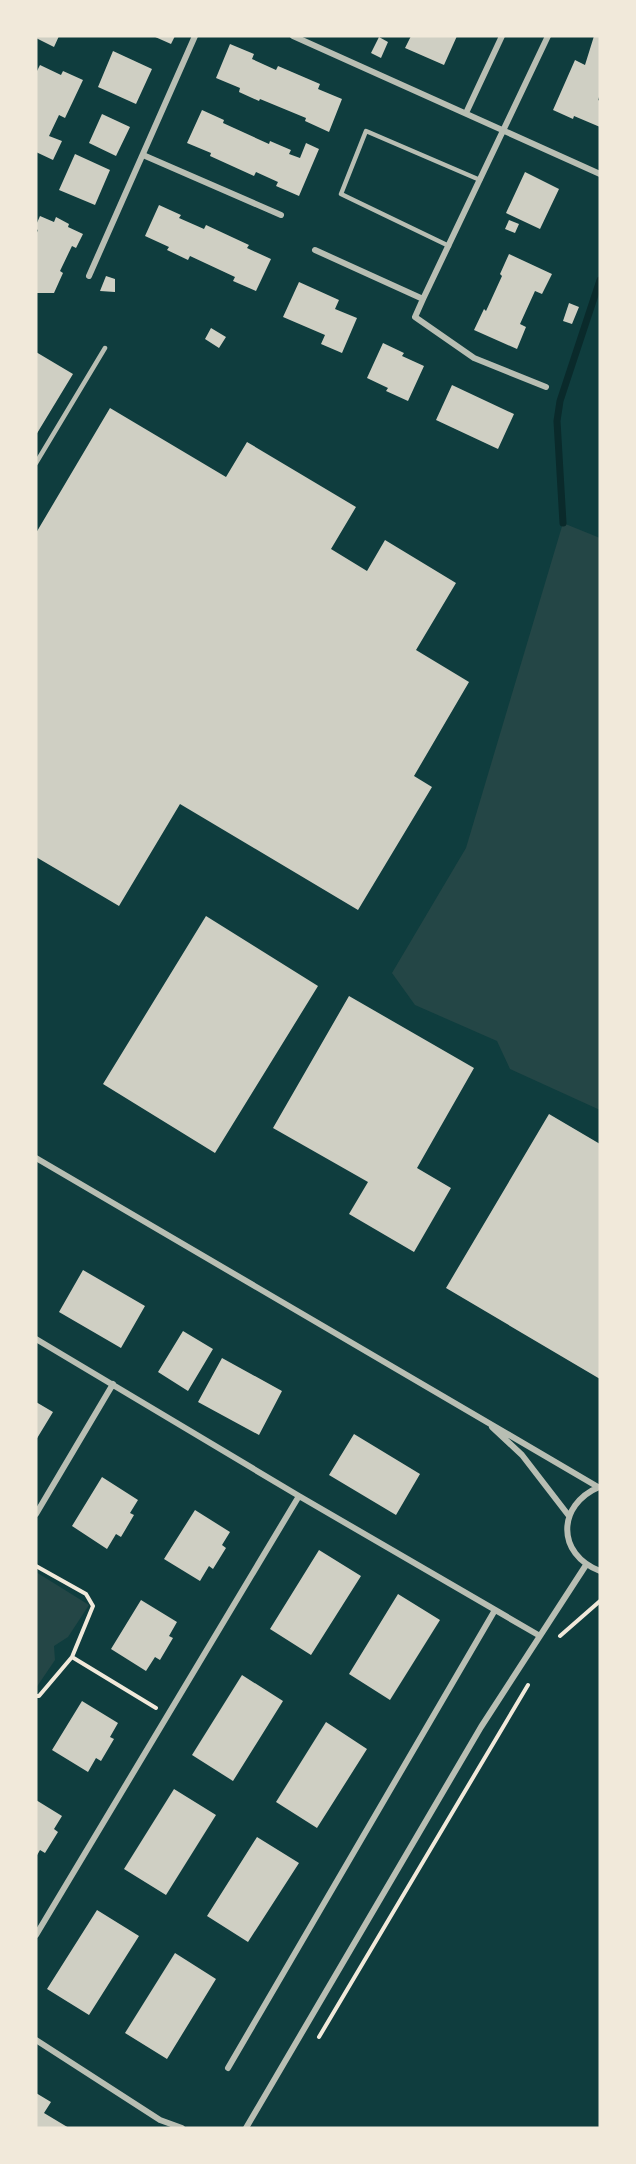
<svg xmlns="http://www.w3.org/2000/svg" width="636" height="2164" font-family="Karla,sans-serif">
  <rect width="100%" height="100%" fill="#0f3d3e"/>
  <path fill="#244646" d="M 563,523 L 600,538 L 600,1110 L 510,1069 L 497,1041 L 415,1005 L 392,973 L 466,848 Z
    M 36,1572 L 89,1605 L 68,1637 L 54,1646 L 55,1660 L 36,1688 Z"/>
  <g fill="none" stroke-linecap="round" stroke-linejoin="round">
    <path stroke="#0a2a2b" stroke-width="7" d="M 563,523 L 557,421 L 560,401 L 600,280"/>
  </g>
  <path fill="#cfcfc3" d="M 36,36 L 59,36 L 54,47 L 36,38 Z
    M 153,36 L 175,36 L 171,44 Z
    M 411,36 L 457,36 L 444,65 L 405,48 Z
    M 594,36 L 600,36 L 600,94 L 598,100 L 600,101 L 600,127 L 574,116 L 573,119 L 553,110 L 575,60 L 585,65 Z
    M 379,37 L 388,42 L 381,58 L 371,53 Z
    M 230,44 L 254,54 L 252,59 L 276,70 L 278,66 L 320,84 L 318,89 L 342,99 L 329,132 L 305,121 L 306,118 L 260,99 L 259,101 L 239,92 L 240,88 L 216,78 Z
    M 113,51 L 152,69 L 136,104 L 98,87 Z
    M 40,65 L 61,75 L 63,71 L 83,80 L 65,118 L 59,115 L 49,136 L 62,141 L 53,160 L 36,152 L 36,73 Z
    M 202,110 L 224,120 L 223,123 L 269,144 L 270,141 L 291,150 L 289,154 L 300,158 L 306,143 L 319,149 L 299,196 L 276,186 L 278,182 L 256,172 L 254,176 L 210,156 L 211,153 L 187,143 Z
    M 102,114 L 130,127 L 116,156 L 89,143 Z
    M 75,154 L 110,170 L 95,205 L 59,190 Z
    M 525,172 L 559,189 L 540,229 L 506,213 Z
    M 159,205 L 181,215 L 179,218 L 204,229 L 206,225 L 249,245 L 247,248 L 271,259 L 256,291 L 233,281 L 235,277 L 190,256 L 188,260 L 167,250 L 169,247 L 145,236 Z
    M 40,216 L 54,222 L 56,217 L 69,224 L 68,227 L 83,234 L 76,248 L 72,246 L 60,271 L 63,273 L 54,293 L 36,293 L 36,235 L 38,230 L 36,229 L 36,225 Z
    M 509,220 L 519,224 L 515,233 L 505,229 Z
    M 509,254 L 552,274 L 542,294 L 535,291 L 520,324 L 526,327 L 517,349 L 474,330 L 484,309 L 486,311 L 502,276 L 500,274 Z
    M 106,276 L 115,279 L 115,292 L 100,291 Z
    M 299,282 L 339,300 L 335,309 L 357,318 L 342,353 L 321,344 L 325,335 L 283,317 Z
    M 569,303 L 579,307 L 572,324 L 563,321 Z
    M 211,328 L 226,337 L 219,348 L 205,339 Z
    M 383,343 L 404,353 L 402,356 L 424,366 L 408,401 L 386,391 L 388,388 L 367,378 Z
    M 36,352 L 73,374 L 36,435 Z
    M 452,385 L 514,414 L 498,449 L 436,420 Z
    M 110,408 L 226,477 L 247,442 L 356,507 L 331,549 L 367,571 L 385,540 L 456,583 L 416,650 L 469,682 L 414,776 L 432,787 L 358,910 L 180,804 L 119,906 L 36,857 L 36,533 Z
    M 206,916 L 318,986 L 215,1153 L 103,1084 Z
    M 349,996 L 474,1068 L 417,1168 L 451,1188 L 414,1252 L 349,1214 L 368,1182 L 273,1128 Z
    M 549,1114 L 600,1144 L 600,1379 L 446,1288 Z
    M 83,1270 L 145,1306 L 121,1348 L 59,1312 Z
    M 183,1331 L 213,1349 L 188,1391 L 158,1372 Z
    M 222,1358 L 282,1391 L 259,1435 L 198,1402 Z
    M 36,1402 L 53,1412 L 36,1440 Z
    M 354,1434 L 420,1474 L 396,1515 L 329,1475 Z
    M 102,1477 L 138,1500 L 130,1513 L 134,1515 L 121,1537 L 116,1534 L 107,1549 L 72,1526 Z
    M 195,1510 L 230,1532 L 222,1545 L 226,1548 L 213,1569 L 209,1566 L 200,1581 L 164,1559 Z
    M 319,1550 L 361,1576 L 311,1655 L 270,1629 Z
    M 398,1594 L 440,1620 L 390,1700 L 349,1674 Z
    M 141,1600 L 177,1622 L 169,1636 L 173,1638 L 160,1660 L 155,1657 L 146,1671 L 111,1649 Z
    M 242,1675 L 283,1701 L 233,1781 L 192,1755 Z
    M 82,1701 L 118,1723 L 110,1737 L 114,1739 L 101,1761 L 96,1758 L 88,1772 L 52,1750 Z
    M 326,1722 L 367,1749 L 317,1828 L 276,1802 Z
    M 174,1789 L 216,1815 L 166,1895 L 124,1869 Z
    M 36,1800 L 62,1816 L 54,1829 L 58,1832 L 45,1853 L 40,1850 L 36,1857 Z
    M 257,1837 L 299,1863 L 248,1942 L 207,1916 Z
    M 97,1910 L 139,1936 L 89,2015 L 47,1989 Z
    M 175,1953 L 216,1979 L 167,2059 L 125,2033 Z
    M 36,2093 L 51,2102 L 44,2113 L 69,2128 L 36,2128 Z"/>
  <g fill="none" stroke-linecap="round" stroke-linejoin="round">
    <path stroke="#f1e9da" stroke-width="4" d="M 36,1566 L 86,1594 L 93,1606 L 72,1657 L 39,1696 L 36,1696
      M 560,1636 L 600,1601
      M 72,1657 L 156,1708
      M 319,2037 L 528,1685"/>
    <path stroke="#b8beb3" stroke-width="4.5" d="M 449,246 L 341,194 L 366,131 L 480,180
      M 36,463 L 105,348"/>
    <path stroke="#b8beb3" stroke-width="6" d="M 293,36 L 600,174
      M 466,113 L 502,36
      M 143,155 L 281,215
      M 315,250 L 423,299 L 415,317 L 474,358 L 546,387
      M 89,276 L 195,36
      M 423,299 L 548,36
      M 36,1158 L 598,1487
      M 36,1339 L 299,1496 L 540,1636
      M 492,1427 L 522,1455 L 569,1516
      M 599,1487 C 557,1505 556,1554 600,1571
      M 36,1514 L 113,1384
      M 36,1935 L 299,1496
      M 36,2040 L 160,2120 L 182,2128
      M 228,2068 L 495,1610
      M 246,2128 L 481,1727 L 586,1565"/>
  </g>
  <rect width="636" height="2164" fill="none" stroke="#f1e9da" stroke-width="75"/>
</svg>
